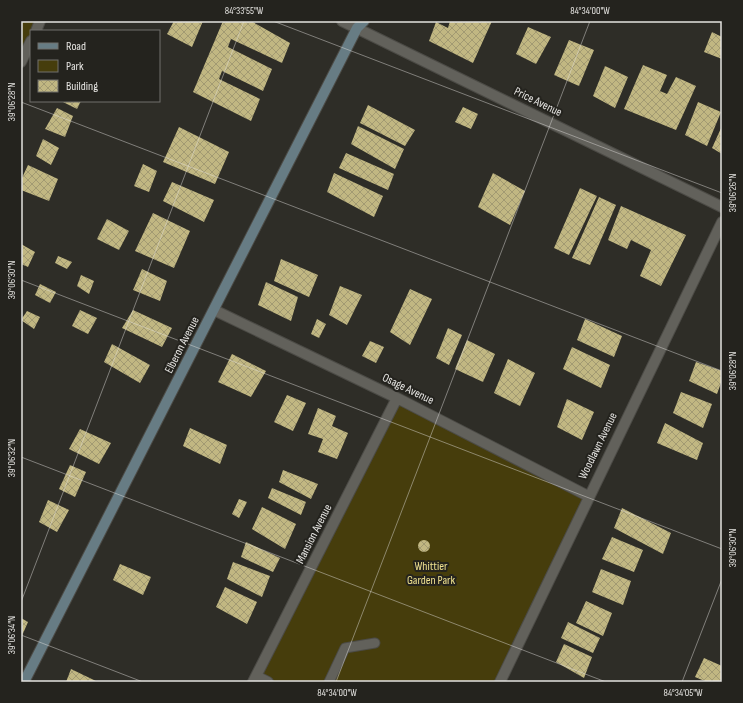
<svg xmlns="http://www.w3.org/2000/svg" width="743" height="703" font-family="'Sofia Sans Condensed',sans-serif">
  <defs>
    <pattern id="building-cross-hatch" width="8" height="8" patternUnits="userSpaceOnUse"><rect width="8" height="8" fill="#c1b782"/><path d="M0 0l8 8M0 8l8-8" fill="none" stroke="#a29a72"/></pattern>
  </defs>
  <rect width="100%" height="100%" fill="#2e2d27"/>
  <path fill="#463d0c" d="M 21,21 L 40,21 L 36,31 L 31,31 L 31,41 L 21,62 Z
    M 397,398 L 588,496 L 500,682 L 268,682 L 256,676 Z"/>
  <path fill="url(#building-cross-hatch)" d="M 174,21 L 203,21 L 192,47 L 167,34 Z
    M 223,21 L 251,21 L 290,43 L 282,63 L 231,39 L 228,47 L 272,69 L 263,91 L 222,71 L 219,79 L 260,99 L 251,121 L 193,92 Z
    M 450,21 L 492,21 L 473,63 L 429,41 L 436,22 L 448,28 Z
    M 528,27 L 551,37 L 536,64 L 516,54 Z
    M 712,32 L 722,37 L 722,59 L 704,52 Z
    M 569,40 L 594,50 L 579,86 L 554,75 Z
    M 643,65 L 667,75 L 660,91 L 667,94 L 676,77 L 696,86 L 676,130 L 624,109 Z
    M 605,66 L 628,77 L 615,108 L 593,96 Z
    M 61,101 L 81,101 L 77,109 Z
    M 698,102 L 721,112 L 707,146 L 685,135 Z
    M 368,105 L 415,130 L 405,146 L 360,123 Z
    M 463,107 L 478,114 L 471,129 L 455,122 Z
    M 57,108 L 73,116 L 65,137 L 45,129 Z
    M 358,126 L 404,149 L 395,169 L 351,144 Z
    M 722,126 L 722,154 L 712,148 Z
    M 179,127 L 229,152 L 215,184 L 163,162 Z
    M 43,139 L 59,148 L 51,165 L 36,156 Z
    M 346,153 L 394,174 L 388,190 L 339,168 Z
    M 143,164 L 157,171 L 149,192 L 134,186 Z
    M 28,165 L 58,179 L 49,201 L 21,190 L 21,180 Z
    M 334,173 L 383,196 L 374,217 L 327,192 Z
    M 493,173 L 525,191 L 510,225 L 478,207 Z
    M 172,182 L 214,200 L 204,222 L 163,201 Z
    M 580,188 L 597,196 L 569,255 L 554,248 Z
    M 599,197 L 616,205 L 590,265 L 572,258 Z
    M 621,206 L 686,235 L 661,286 L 640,276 L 651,250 L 631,240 L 627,249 L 608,240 Z
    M 153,213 L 190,231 L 174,268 L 135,251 Z
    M 107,219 L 129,231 L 119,250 L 97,239 Z
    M 21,244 L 35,252 L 28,267 L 21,264 Z
    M 58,256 L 72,262 L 67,269 L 55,263 Z
    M 281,259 L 318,275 L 309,297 L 274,281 Z
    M 142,269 L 167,281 L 160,301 L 133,290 Z
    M 81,275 L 94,281 L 89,294 L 77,286 Z
    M 266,282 L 298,297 L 291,321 L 258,305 Z
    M 40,284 L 56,292 L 50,303 L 35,295 Z
    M 340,286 L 362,295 L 347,325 L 329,315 Z
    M 410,289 L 432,299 L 410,345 L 390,332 Z
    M 80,310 L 97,318 L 88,334 L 72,326 Z
    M 133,310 L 172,328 L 162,347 L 122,328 Z
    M 27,311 L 40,317 L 34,329 L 21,320 Z
    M 317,319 L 326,324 L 319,338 L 311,334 Z
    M 585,319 L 622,336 L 614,357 L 577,340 Z
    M 448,328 L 462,335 L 449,365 L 436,358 Z
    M 467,340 L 495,354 L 483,382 L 455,369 Z
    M 370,341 L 384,347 L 376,363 L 362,356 Z
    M 112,344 L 150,365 L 140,383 L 104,362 Z
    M 572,347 L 610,365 L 601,388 L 563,369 Z
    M 232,354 L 266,371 L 251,397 L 218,382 Z
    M 508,359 L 535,373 L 520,406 L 494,393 Z
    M 696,362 L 722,371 L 722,380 L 717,394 L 689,381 Z
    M 681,392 L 712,404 L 703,428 L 673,413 Z
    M 287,395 L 306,403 L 293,431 L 274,422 Z
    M 567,399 L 594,412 L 582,440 L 557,427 Z
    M 318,408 L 336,416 L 332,426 L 348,433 L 337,459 L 318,452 L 323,439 L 308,434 Z
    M 665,423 L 703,443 L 697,460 L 657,443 Z
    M 190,428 L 227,445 L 220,464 L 183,446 Z
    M 80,429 L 111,443 L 99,464 L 69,449 Z
    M 70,465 L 86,472 L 75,497 L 59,489 Z
    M 283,470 L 318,484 L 311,499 L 279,482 Z
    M 272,488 L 306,502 L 301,515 L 268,498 Z
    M 239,499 L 247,502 L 239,518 L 232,514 Z
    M 48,500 L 69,510 L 57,532 L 39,522 Z
    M 262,507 L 296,524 L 285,549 L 252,529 Z
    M 622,508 L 671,533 L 663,554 L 614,528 Z
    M 612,537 L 643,550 L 634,572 L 602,559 Z
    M418 546a6 6 0 1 1 12 0a6 6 0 1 1-12 0Z
    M 246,542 L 280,558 L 273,572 L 241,557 Z
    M 233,562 L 270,576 L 262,597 L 227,579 Z
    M 120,564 L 151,577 L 143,595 L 113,580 Z
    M 601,569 L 631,581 L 623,605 L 592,592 Z
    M 225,587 L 257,602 L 247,624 L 216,607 Z
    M 586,601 L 612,613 L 603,636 L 576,623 Z
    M 21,618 L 28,622 L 21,638 Z
    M 568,622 L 600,638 L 593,653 L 561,638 Z
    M 564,644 L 592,657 L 584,678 L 556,662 Z
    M 704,658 L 722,666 L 722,682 L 707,682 L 695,677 Z
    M 71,669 L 98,682 L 66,682 Z"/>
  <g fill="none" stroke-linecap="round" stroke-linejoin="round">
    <g stroke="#4c4b46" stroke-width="11">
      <path id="lane" d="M 329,682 L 345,648 L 375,643"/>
    </g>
    <g stroke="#4c4b46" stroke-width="12">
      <path id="street" d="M 342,21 L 722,207
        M 36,31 L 40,21
        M 21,62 L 31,41
        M 214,310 L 397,398 L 588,496
        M 256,676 L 268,682
        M 253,682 L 397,398
        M 500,682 L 722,222"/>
    </g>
    <g stroke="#4c4b46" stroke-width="12">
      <path id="secondary" d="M 24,682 L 357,28 L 364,21"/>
    </g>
    <use href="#lane" stroke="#62615b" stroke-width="9"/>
    <use href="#street" stroke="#62615b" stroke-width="10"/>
    <use href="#secondary" stroke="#677c84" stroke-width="10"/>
  </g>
  <path fill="none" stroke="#e4e3e0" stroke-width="1" stroke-opacity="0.45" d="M 273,21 L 722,193M 21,102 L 722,371M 21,280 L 722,549M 21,457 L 606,682M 21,602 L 244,21M 21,635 L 143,682M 336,682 L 590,21M 682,682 L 722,579"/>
  <g text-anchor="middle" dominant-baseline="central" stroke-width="4" stroke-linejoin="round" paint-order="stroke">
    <g font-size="12" fill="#e4e3e0" stroke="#24231e">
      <text transform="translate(538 102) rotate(26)">Price Avenue</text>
      <text transform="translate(182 345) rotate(-63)">Elberon Avenue</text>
      <text transform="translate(408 389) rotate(26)">Osage Avenue</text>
      <text transform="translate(598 446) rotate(-64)">Woodlawn Avenue</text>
      <text transform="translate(314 534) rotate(-63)">Mansion Avenue</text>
    </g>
    <g font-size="12" fill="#eee08f" stroke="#24231e">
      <text x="431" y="566">Whittier<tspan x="431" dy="14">Garden Park</tspan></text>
    </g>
  </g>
  <rect width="743" height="703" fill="none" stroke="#24231e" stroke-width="44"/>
  <rect x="30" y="30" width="130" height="72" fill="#24231e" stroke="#71706c"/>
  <rect x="38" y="43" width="20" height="6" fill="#677c84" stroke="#71706c"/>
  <text x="66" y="50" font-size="12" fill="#e4e3e0">Road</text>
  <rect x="38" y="60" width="20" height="12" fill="#463d0c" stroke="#71706c"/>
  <text x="66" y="70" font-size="12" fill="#e4e3e0">Park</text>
  <rect x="38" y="80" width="20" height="12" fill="url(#building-cross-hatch)" stroke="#71706c"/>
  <text x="66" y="90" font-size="12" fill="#e4e3e0">Building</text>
  <rect x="22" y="22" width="699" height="659" fill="none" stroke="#e4e3e0" stroke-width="1.5"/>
  <g font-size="10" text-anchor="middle" fill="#e4e3e0">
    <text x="244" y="14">84°33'55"W</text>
    <text x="590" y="14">84°34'00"W</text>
    <text transform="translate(11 102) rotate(-90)" y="4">39°06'28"N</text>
    <text transform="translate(732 193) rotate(-90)" y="4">39°06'26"N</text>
    <text transform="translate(11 280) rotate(-90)" y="4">39°06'30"N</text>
    <text transform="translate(732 371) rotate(-90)" y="4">39°06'28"N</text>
    <text transform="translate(11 458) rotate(-90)" y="4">39°06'32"N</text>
    <text transform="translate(732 548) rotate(-90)" y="4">39°06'30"N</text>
    <text transform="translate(11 635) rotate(-90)" y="4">39°06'34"N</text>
    <text x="337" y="696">84°34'00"W</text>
    <text x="683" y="696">84°34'05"W</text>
  </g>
</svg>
